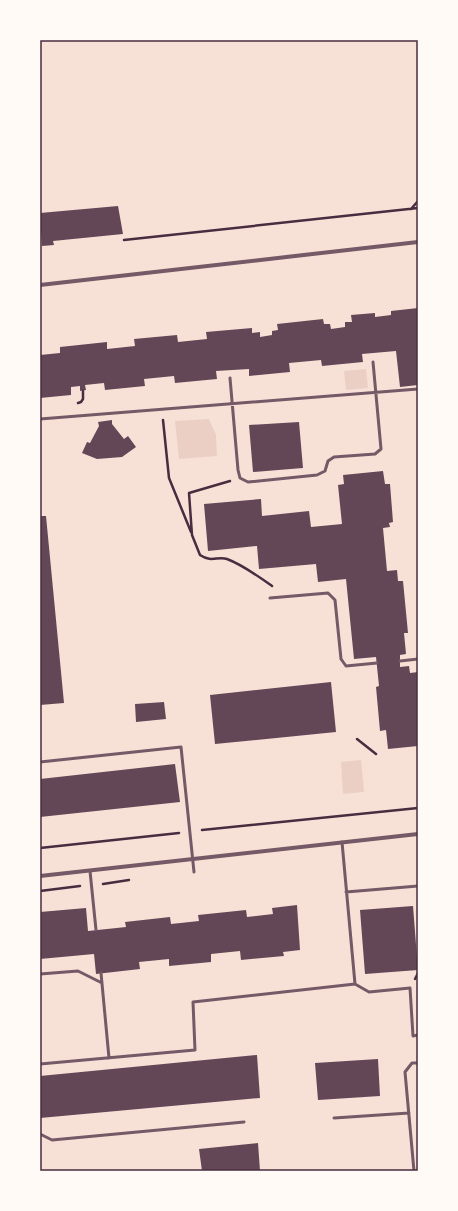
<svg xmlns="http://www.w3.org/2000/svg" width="458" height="1211" font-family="Merriweather,serif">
  <rect width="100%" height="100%" fill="#f7e1d7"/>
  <path fill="#ebcfc5" d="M 366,369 L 368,388 L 346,390 L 344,371 Z
    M 209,419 L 216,435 L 217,456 L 179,459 L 175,421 Z
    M 361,760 L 364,792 L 343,794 L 341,762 Z"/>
  <path fill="#644757" d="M 118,206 L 123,234 L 53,241 L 54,245 L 42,246 L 40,213 Z
    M 418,308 L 418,385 L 400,387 L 396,351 L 362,354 L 363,362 L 322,366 L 321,360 L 289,363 L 290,372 L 249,376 L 249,369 L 216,371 L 217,379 L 175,383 L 174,376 L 144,379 L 145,386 L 105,390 L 104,383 L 85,385 L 86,390 L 80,391 L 80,386 L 71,387 L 71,395 L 40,398 L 40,355 L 60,353 L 60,347 L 107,342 L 107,349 L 135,346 L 134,339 L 177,335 L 178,342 L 207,339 L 206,332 L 252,328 L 252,333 L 260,332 L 260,337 L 272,335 L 272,331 L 278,330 L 277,324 L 323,319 L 324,324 L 330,324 L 331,329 L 345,327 L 345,322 L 352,322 L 351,315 L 375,313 L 375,317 L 391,315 L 391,311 Z
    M 112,420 L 112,424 L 124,439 L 128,436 L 136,447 L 122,457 L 97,459 L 82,453 L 87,442 L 90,443 L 99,426 L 98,422 Z
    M 299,422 L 303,468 L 253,472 L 249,425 Z
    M 383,471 L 385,484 L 390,484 L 393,522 L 389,523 L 390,527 L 383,528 L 387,571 L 397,570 L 398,581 L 403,581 L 408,633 L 404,633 L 406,654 L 400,655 L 400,667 L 409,666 L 410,673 L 418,672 L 418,746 L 388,749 L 386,730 L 380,731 L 376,687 L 379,686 L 376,657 L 354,659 L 346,579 L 318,582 L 316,564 L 259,569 L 257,546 L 208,551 L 204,504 L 261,499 L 262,516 L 309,511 L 311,527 L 342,524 L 338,485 L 344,484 L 343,475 Z
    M 40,516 L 46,516 L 64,703 L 40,705 Z
    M 331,682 L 336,732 L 215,744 L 210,695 Z
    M 164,702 L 166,719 L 136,722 L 135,704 Z
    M 175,764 L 180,802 L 40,817 L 40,779 Z
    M 297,905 L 300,950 L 283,952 L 284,956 L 241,960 L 240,951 L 211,954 L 211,962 L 169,966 L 169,959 L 139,962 L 140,969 L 96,974 L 94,954 L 40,959 L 40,912 L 86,908 L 88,931 L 126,927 L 125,922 L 170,917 L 171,924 L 199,921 L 198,915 L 246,910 L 247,917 L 273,914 L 272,908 Z
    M 413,906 L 418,970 L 365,974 L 360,910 Z
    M 257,1055 L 260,1098 L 40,1118 L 40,1076 Z
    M 378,1059 L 380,1096 L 318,1100 L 315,1063 Z
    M 258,1143 L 260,1171 L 202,1171 L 199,1149 Z"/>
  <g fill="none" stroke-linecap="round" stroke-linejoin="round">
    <path stroke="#4a2c40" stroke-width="2.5" d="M 411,209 L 418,201
      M 124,240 L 418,208
      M 78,403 L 81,402 L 83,399 L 83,391
      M 163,420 L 169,478 L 191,532
      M 230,481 L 189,493 L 192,535 L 200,555 C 212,563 217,556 227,559 C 243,565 258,576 272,586
      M 357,739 L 376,754
      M 202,830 L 418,808
      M 40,848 L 179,833
      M 103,884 L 129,880
      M 40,891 L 80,886
      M 415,979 L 418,973"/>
    <path stroke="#755966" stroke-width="3" d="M 230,378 L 238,470 L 240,478 L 248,482 L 317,475 L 325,471 L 328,461 L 334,457 L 375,454 L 381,449 L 373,362
      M 40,419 L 418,389
      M 270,598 L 328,593 L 335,600 L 341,659 L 346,666 L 377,663
      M 400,661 L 418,659
      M 40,762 L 181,747 L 194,872
      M 342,842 L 355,984 L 369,992 L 410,988 L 413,1036 L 418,1035
      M 90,871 L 96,930
      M 346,892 L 418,886
      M 101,973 L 109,1058
      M 40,974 L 78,971 L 102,983
      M 40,1064 L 195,1050 L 193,1002 L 355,984
      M 334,1118 L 409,1113
      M 40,1134 L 52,1140 L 244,1122
      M 414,1171 L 405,1072 L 412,1063 L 418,1063"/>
    <path stroke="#755966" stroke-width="4" d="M 40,285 L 418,242
      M 40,876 L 418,834"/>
  </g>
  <rect width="458" height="1211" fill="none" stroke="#fffaf5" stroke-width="82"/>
  <rect x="41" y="41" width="376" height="1129" fill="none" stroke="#4a2c40" stroke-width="1.5"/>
</svg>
